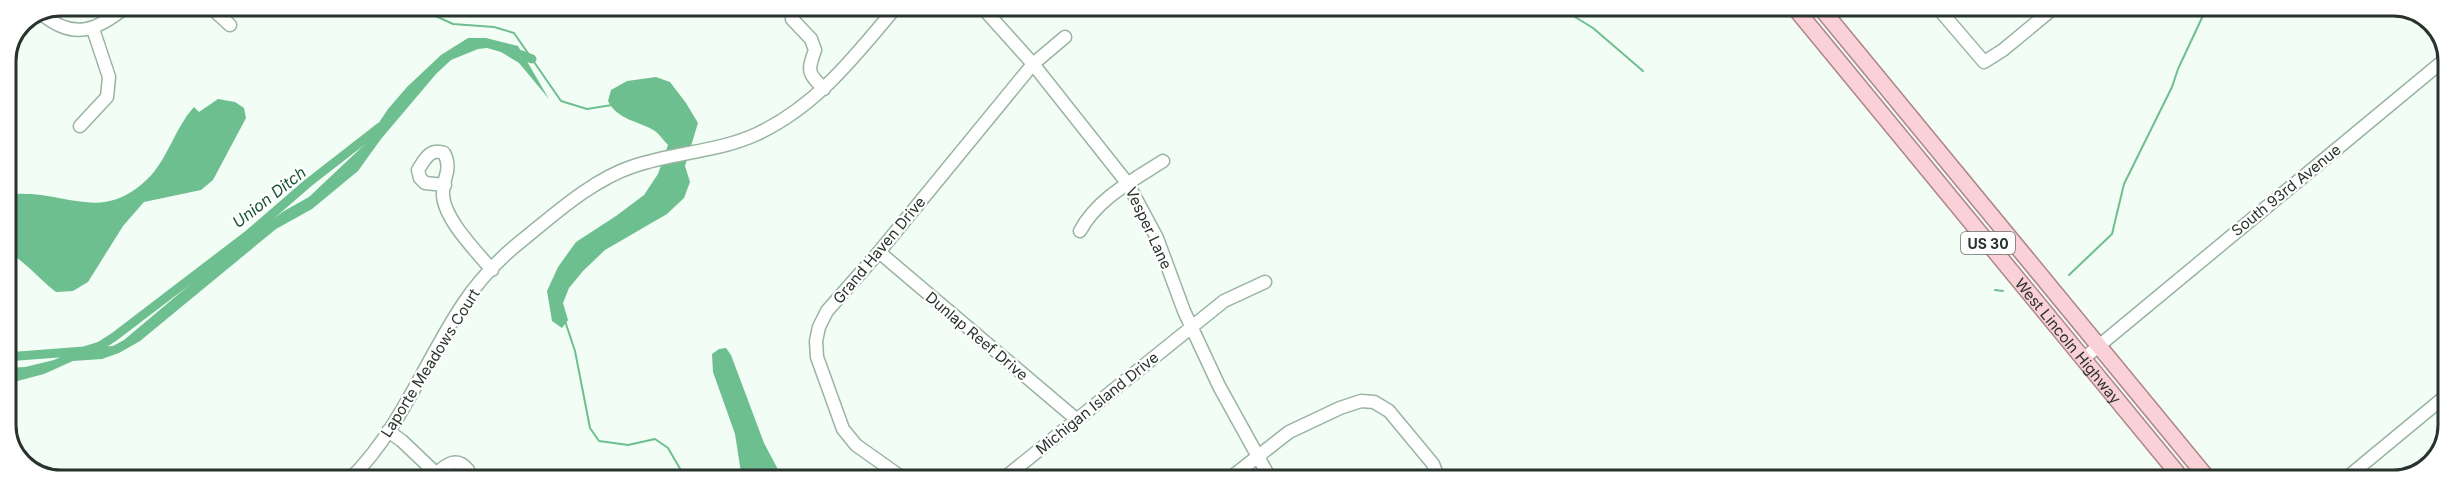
<svg xmlns="http://www.w3.org/2000/svg" width="2455" height="486" font-family="Inter,sans-serif">
  <rect width="100%" height="100%" fill="#f2fdf6"/>
  <path fill="#6ebf90" d="M 468,38 L 486,38 L 518,46 L 549,99 L 519,63 L 501,52 L 487,48 L 478,49 L 451,60 L 436,74 L 381,139 L 358,171 L 312,209 L 276,229 L 140,341 L 119,353 L 102,359 L 73,361 L 44,374 L 6,384 L 6,368 L 25,367 L 54,360 L 80,348 L 113,346 L 124,340 L 238,244 L 284,211 L 309,197 L 364,145 L 388,109 L 407,87 L 441,55 Z
    M 656,77 L 670,82 L 686,103 L 698,123 L 685,166 L 690,182 L 684,198 L 667,214 L 605,250 L 583,271 L 569,288 L 563,303 L 568,320 L 562,328 L 552,321 L 547,291 L 558,267 L 576,242 L 616,216 L 644,195 L 658,174 L 668,145 C 664,141 660,135 655,131 C 639,121 617,120 608,101 L 611,90 L 627,81 Z
    M 218,99 L 235,102 L 244,108 L 246,118 L 213,180 L 201,190 L 144,202 L 123,226 L 88,282 L 73,291 L 56,292 C 39,279 24,260 6,251 L 6,198 C 15,192 22,194 32,194 C 76,198 104,216 142,184 C 167,164 173,130 194,107 L 199,112 Z
    M 726,348 L 731,355 L 764,443 L 783,479 L 742,479 L 735,434 L 713,372 L 712,354 L 719,349 Z"/>
  <g fill="none" stroke-linecap="round" stroke-linejoin="round">
    <path stroke="#6ebf90" stroke-width="2" d="M 423,6 L 427,12 L 453,24 L 494,27 L 514,33 L 561,101 L 587,109 L 612,105
      M 1551,7 L 1562,9 L 1593,28 L 1643,71
      M 2069,275 L 2112,234 L 2124,184 L 2172,87 L 2178,69 L 2207,7
      M 1995,290 L 2003,291
      M 565,321 L 575,351 L 590,428 L 599,441 L 628,445 L 655,439 L 668,448 L 686,479"/>
    <path stroke="#6ebf90" stroke-width="9" d="M 516,53 L 532,59
      M 6,357 L 84,351 L 100,346 L 114,337 L 249,234 L 308,183 L 380,127"/>
    <g stroke="#99b4a2" stroke-width="15">
      <path id="minor" d="M 209,6 L 230,25
        M 797,6 L 792,19 L 811,39 L 815,50 C 807,72 808,73 824,89
        M 981,6 L 1033,64 L 1128,184 L 1157,238 L 1184,311 L 1219,386 L 1271,480
        M 1937,7 L 1984,62 L 2003,50 L 2055,7
        M 42,14 C 74,41 98,30 127,6
        M 80,126 L 107,97 L 109,77 L 93,29
        M 445,185 L 425,183 L 420,178 L 418,170 C 425,159 430,148 444,153 C 453,170 442,178 443,195 C 444,219 476,251 492,270
        M 1080,231 C 1098,198 1132,181 1163,161
        M 879,252 L 1076,419
        M 2083,359 L 2449,56
        M 388,431 L 402,441 L 442,479
        M 437,473 C 447,464 457,456 468,470 L 467,479
        M 350,479 C 400,430 425,361 463,304 C 479,280 502,256 525,238 C 558,211 594,179 634,166 C 675,152 718,152 757,134 C 817,106 855,56 897,6
        M 904,479 L 856,445 L 843,429 L 817,357 L 816,341 L 819,327 L 827,311 L 879,252 L 1033,64 L 1065,37
        M 1003,479 L 1224,301 L 1265,282
        M 1229,479 L 1289,432 L 1340,408 L 1361,401 L 1374,402 L 1389,411 L 1433,464 L 1439,480
        M 2344,480 L 2448,394"/>
    </g>
    <g stroke="#ae8689" stroke-width="18">
      <g id="major">
        <path id="s1" d="M 1794,7 L 2183,480"/>
        <path d="M 1820,7 L 2209,480"/>
      </g>
    </g>
    <use href="#minor" stroke="#fff" stroke-width="12"/>
    <use href="#major" stroke="#fad1d6" stroke-width="15"/>
  </g>
  <g text-anchor="middle" dominant-baseline="central" stroke-width="4.5" stroke-linejoin="round" paint-order="stroke">
    <rect fill="#fff" stroke="#69706c" stroke-width="1.5" x="1961" y="232" width="54" height="22" rx="4.5"/>
    <g font-size="14" font-weight="bold" fill="#29332d">
      <text x="1988" y="243">US 30</text>
    </g>
    <g font-size="15" fill="#29332d" stroke="#fff">
      <text transform="translate(2286 190) rotate(-39)">South 93rd Avenue</text>
      <text transform="translate(1149 228) rotate(65)">Vesper Lane</text>
      <text transform="translate(879 250) rotate(-50)">Grand Haven Drive</text>
      <text transform="translate(977 336) rotate(40)">Dunlap Reef Drive</text>
      <text stroke="none"><textPath href="#s1" startOffset="432">West Lincoln Highway</textPath></text>
      <text transform="translate(430 363) rotate(-58)">Laporte Meadows Court</text>
      <text transform="translate(1097 403) rotate(-39)">Michigan Island Drive</text>
    </g>
    <g font-size="16" font-style="italic" fill="#185536" stroke="#fff">
      <text transform="translate(269 197) rotate(-38)">Union Ditch</text>
    </g>
  </g>
  <path d="M0 0H2455V486H0ZM61 16H2393A45 45 0 0 1 2438 61V425A45 45 0 0 1 2393 470H61A45 45 0 0 1 16 425V61A45 45 0 0 1 61 16Z" fill="#fff" fill-rule="evenodd"/>
  <path fill="none" stroke="#29332d" stroke-width="3" d="M61 16H2393A45 45 0 0 1 2438 61V425A45 45 0 0 1 2393 470H61A45 45 0 0 1 16 425V61A45 45 0 0 1 61 16Z"/>
</svg>
